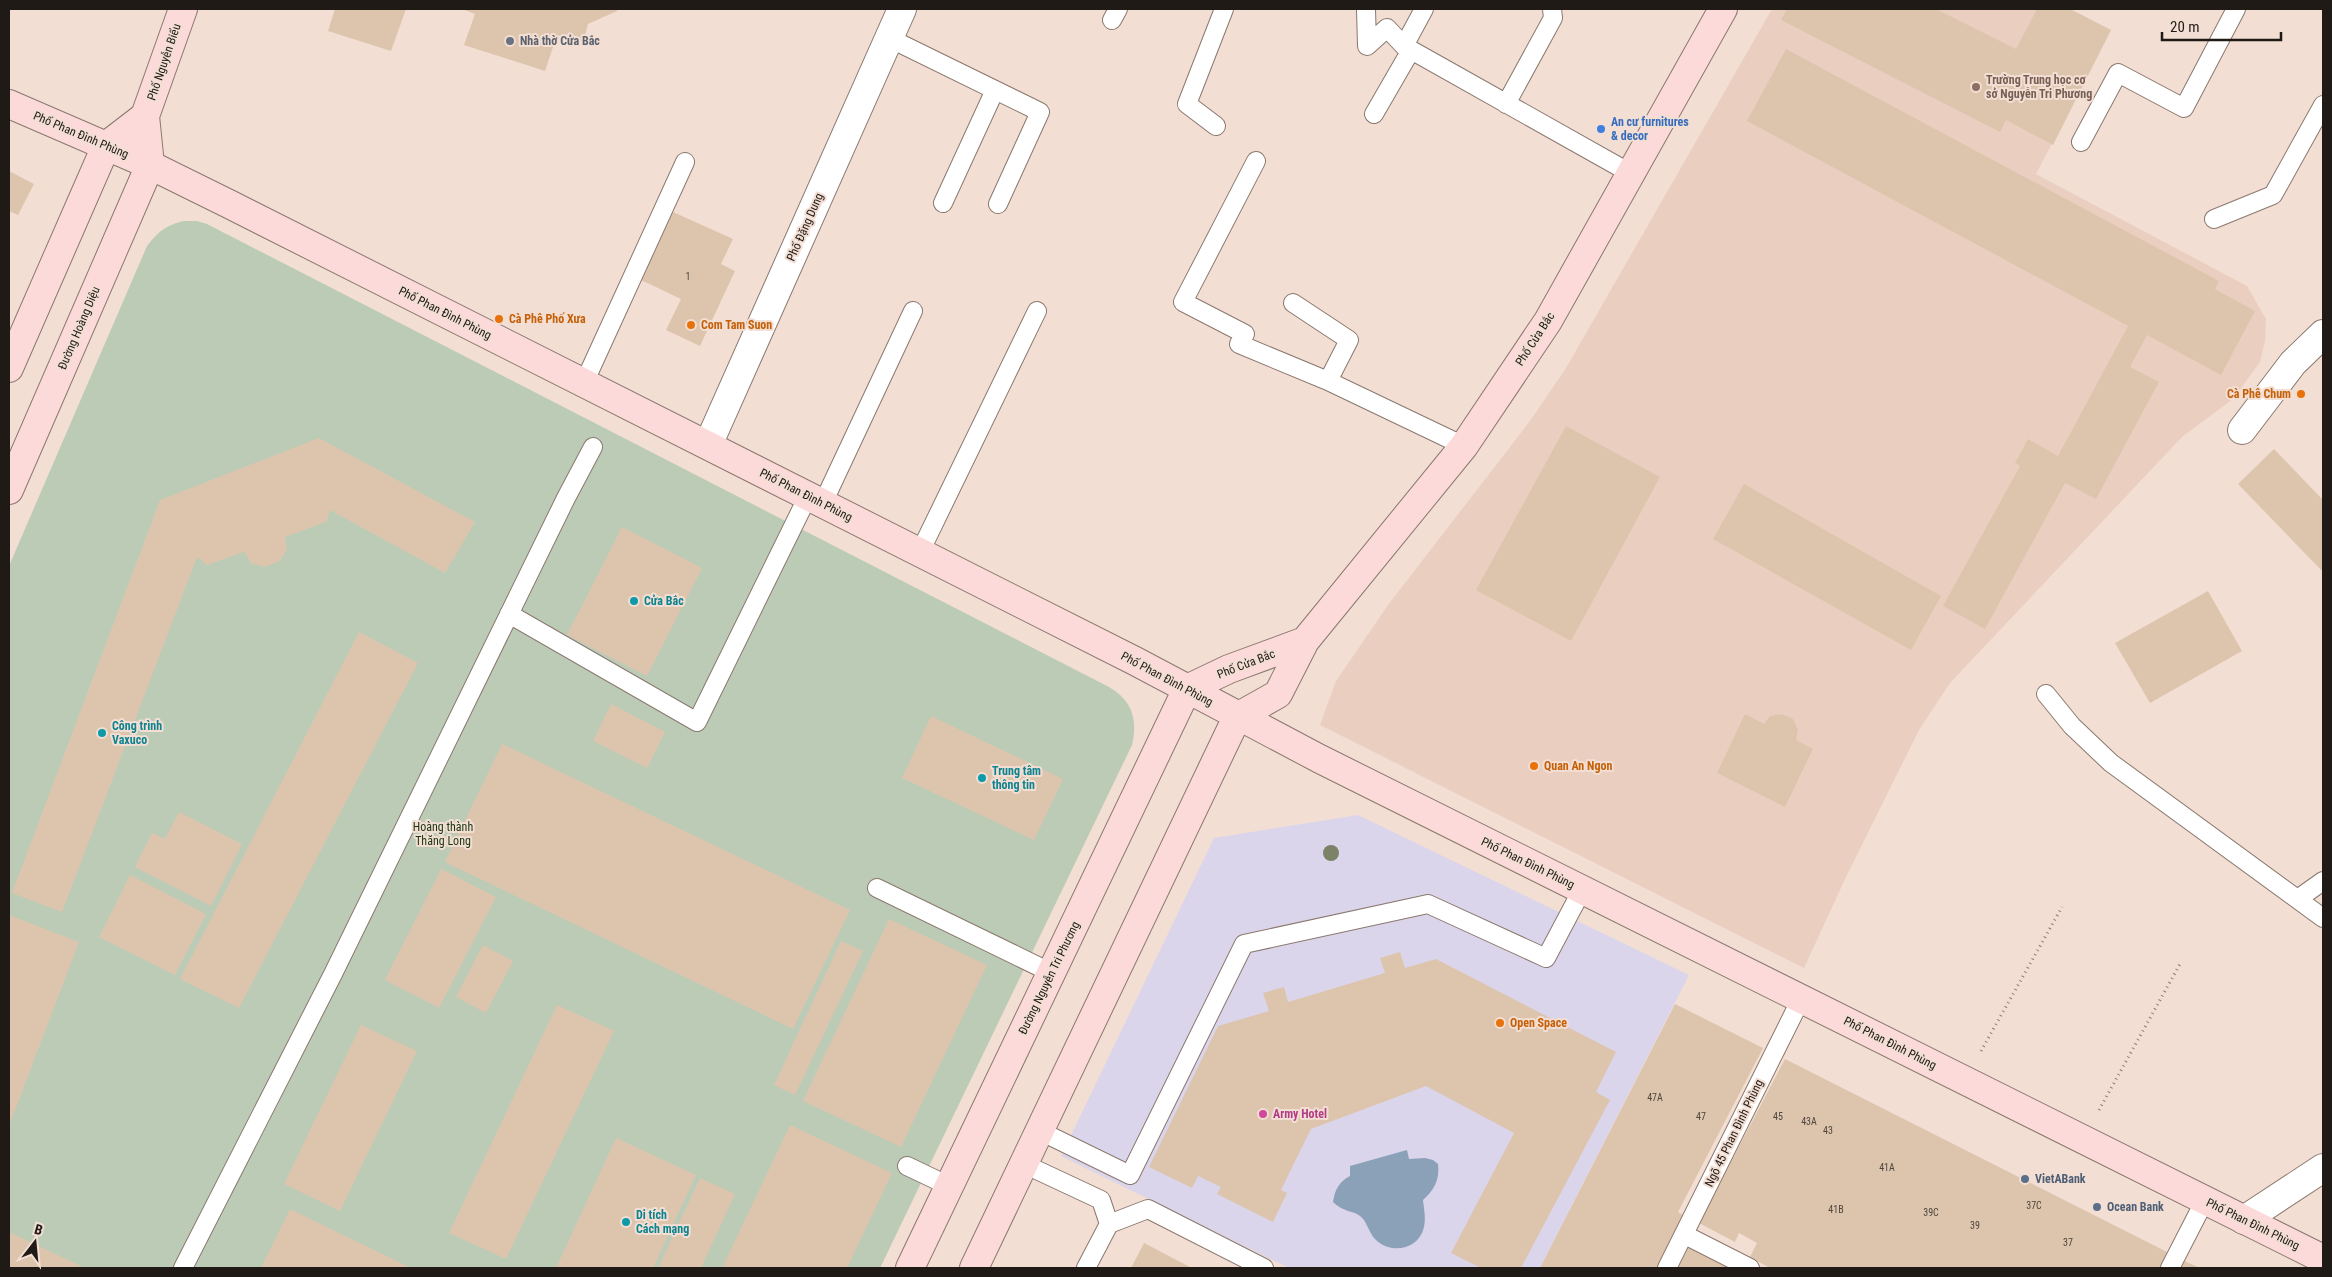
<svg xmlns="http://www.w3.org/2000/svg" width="2332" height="1277" font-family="'Roboto Condensed',sans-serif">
  <rect width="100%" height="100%" fill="#f2ded3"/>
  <path fill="#dbd5eb" d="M 1358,815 L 1689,975 L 1540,1268 L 1289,1268 L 1061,1156 L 1214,838 Z"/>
  <path fill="#eacfc1" d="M 1772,9 L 2070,9 L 2111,30 L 2036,174 L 2247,286 L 2266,319 L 2265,341 L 2260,362 L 2233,399 L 2182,437 L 1950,683 L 1919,730 L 1846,877 L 1804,968 L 1320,725 L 1336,681 L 1388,605 L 1530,421 L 1566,368 Z"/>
  <path fill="#bbcbb6" d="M 184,221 L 197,221 L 207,224 L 1109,687 C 1132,700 1138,720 1132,745 L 880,1268 L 9,1268 L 9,566 L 147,246 C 158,232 166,225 184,221 Z"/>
  <path fill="#8ba1b8" d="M 1407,1150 L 1409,1159 L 1425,1158 L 1433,1160 L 1438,1164 C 1440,1180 1434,1190 1423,1200 C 1424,1209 1426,1218 1424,1227 C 1419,1250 1390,1255 1375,1239 C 1369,1233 1367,1221 1360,1216 C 1354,1211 1343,1212 1333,1202 C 1335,1189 1339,1182 1350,1176 L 1350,1166 Z"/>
  <path fill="#ddc5ad" d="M 335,9 L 406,9 L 391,51 L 328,31 Z
    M 462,9 L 618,9 L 617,11 L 588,24 L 584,39 L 576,42 L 557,35 L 545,71 L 464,45 L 475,14 Z
    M 1787,9 L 1936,9 L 2016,49 L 2037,9 L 2070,9 L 2111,30 L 2053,145 L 2006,120 L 2000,132 L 1781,20 Z
    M 1786,49 L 2219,281 L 2215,289 L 2255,311 L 2221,375 L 2147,335 L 2130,367 L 2159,382 L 2096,499 L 2065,483 L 1985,629 L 1943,606 L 2020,466 L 2015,463 L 2028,439 L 2058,456 L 2128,326 L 1747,121 Z
    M 9,171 L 34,184 L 18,215 L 9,211 Z
    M 673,212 L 733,239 L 721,264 L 735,271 L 700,346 L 666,330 L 681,299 L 641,280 Z
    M 1566,426 L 1660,477 L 1571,641 L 1476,590 Z
    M 319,438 L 475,522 L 445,573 L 330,510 L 326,522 L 285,537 L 287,549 L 280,561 L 264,567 L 251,563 L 244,552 L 207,565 L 197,557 L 62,912 L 12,893 L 160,500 Z
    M 2274,449 L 2323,500 L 2323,572 L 2238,484 Z
    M 1744,484 L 1941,596 L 1911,650 L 1713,539 Z
    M 622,527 L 702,568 L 647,676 L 567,635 Z
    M 2208,591 L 2242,651 L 2150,703 L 2115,643 Z
    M 359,632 L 418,663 L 239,1008 L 180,979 Z
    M 611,704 L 665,732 L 647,768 L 593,741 Z
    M 1745,714 L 1764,724 L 1770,716 L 1782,714 L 1793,719 L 1798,730 L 1796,740 L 1813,749 L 1785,807 L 1717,773 Z
    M 931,716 L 1063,779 L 1034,840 L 902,778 Z
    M 502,744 L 850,910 L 793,1029 L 445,862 Z
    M 179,812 L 242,844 L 211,906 L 135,867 L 152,833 L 165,839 Z
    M 441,869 L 496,897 L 439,1008 L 385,980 Z
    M 130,875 L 206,914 L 175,975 L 99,937 Z
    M 9,915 L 79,942 L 9,1126 Z
    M 889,919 L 987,965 L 901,1147 L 803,1101 Z
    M 841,941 L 863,951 L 795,1095 L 774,1085 Z
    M 483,945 L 513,961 L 486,1013 L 456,997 Z
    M 1400,952 L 1405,968 L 1436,959 L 1616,1052 L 1596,1092 L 1610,1100 L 1521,1268 L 1481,1268 L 1451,1253 L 1514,1133 L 1426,1086 L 1311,1129 L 1281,1190 L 1287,1193 L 1273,1222 L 1217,1194 L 1221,1187 L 1198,1176 L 1192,1188 L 1149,1167 L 1218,1026 L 1269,1011 L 1263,993 L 1284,987 L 1288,1002 L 1385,973 L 1380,958 Z
    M 1675,1004 L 1763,1048 L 1678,1212 L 1685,1216 L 1657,1268 L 1540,1268 Z
    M 557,1005 L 614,1031 L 506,1259 L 449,1233 Z
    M 361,1025 L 417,1051 L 340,1211 L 284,1184 Z
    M 1785,1059 L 2173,1255 L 2166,1268 L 1770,1268 L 1750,1257 L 1757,1243 L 1739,1233 L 1735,1242 L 1699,1223 Z
    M 790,1125 L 892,1173 L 847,1268 L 722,1268 Z
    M 616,1138 L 696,1175 L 653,1268 L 556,1268 Z
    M 700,1178 L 735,1194 L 701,1268 L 658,1268 Z
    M 290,1209 L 411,1268 L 261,1268 Z
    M 9,1232 L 85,1268 L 9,1268 Z
    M 1144,1243 L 1192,1268 L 1131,1268 Z
    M 1690,1244 L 1738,1268 L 1678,1268 Z
    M 2178,1258 L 2200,1268 L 2172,1268 Z"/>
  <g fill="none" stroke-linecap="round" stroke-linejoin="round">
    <g stroke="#8a786e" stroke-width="20">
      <path id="lane" d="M 1366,9 L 1367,46 L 1387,28 L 1404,46 L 1630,173
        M 1112,20 L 1118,9
        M 889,38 L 1040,112 L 998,204
        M 1404,46 L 1424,9
        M 1506,104 L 1553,18 L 1552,9
        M 1374,114 L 1411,50
        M 1216,126 L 1187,104 L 1224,9
        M 2081,142 L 2118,73 L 2184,108 L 2236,9
        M 1256,161 L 1183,302 L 1245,334 L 1239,344 L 1328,381 L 1464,446
        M 943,203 L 995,90
        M 2214,219 L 2273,195 L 2323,105
        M 1293,303 L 1349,340 L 1328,381
        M 584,383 L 685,162
        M 823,503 L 913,311
        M 920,552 L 1037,311
        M 509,614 L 697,722 L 808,496
        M 2046,694 L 2072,726 L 2111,763 L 2323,918
        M 877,888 L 1052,973
        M 2299,898 L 2323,881
        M 1040,1131 L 1130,1175 L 1244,944 L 1428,904 L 1546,958 L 1582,890
        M 1024,1164 L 1101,1200 L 1109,1224
        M 907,1166 L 949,1186
        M 1685,1235 L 1750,1268
        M 183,1268 L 333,974 L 566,498 L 593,447
        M 1086,1268 L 1109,1224 L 1148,1209 L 1264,1268
        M 1667,1268 L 1801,999
        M 2170,1268 L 2205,1200"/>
    </g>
    <g stroke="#8a786e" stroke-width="30">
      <path id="street" d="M 2242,430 L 2293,363 L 2323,334
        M 708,445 L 902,9
        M 2244,1220 L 2323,1168"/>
    </g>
    <g stroke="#8a786e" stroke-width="30">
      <path id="secondary" d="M 9,104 L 150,165 L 229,204 L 1135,661 L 1320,759 L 2323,1259
        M 9,368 L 106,146 L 145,116
        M 9,490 L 150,165 L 145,116 L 183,9
        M 1187,689 L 1229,669 L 1305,641
        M 1237,717 L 1278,694 L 1305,641 L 1464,446 L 1548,321 L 1723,9
        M 910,1268 L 1187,689
        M 974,1268 L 1237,717"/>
    </g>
    <path stroke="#8b7e77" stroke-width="3" stroke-dasharray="1 4" stroke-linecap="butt" d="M 1981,1051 L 2062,907
      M 2099,1110 L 2180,964"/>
    <use href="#lane" stroke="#fff" stroke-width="18"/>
    <use href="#street" stroke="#fff" stroke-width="28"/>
    <use href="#secondary" stroke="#fbdad9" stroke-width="28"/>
  </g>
  <circle fill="#7b8267" cx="1331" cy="853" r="8"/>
  <circle fill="#6b7280" stroke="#f2ded3" stroke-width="2" cx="510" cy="41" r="5"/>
  <circle fill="#8d6e63" stroke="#f2ded3" stroke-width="2" cx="1976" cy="87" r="5"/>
  <circle fill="#3f7fe0" stroke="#f2ded3" stroke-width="2" cx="1601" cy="129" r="5"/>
  <g fill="#e8710a" stroke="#f2ded3" stroke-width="2">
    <circle cx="499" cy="319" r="5"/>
    <circle cx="691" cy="325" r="5"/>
    <circle cx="2301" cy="394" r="5"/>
    <circle cx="1534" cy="766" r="5"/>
    <circle cx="1500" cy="1023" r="5"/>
  </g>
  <g fill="#0f9aa8" stroke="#f2ded3" stroke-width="2">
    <circle cx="634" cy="601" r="5"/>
    <circle cx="102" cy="733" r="5"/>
    <circle cx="982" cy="778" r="5"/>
    <circle cx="626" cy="1222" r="5"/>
  </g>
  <circle fill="#d1479c" stroke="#f2ded3" stroke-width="2" cx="1263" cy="1114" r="5"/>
  <g fill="#5c6f8a" stroke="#f2ded3" stroke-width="2">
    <circle cx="2025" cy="1179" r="5"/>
    <circle cx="2097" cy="1207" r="5"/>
  </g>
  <g text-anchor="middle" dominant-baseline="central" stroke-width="4" stroke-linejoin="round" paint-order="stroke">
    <g font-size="10" fill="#4f453c">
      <text x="688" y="276">1</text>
      <text x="1655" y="1097">47A</text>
      <text x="1701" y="1116">47</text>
      <text x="1778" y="1116">45</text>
      <text x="1809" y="1121">43A</text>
      <text x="1828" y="1130">43</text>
      <text x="1887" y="1167">41A</text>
      <text x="2034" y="1205">37C</text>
      <text x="1836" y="1209">41B</text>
      <text x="1931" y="1212">39C</text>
      <text x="1975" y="1225">39</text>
      <text x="2068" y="1242">37</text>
    </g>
    <g font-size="12" font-weight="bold" fill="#5b616d" stroke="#f2ded3" text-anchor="start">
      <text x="520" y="41">Nhà thờ Cửa Bắc</text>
    </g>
    <g font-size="12" fill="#201a16" stroke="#f2ded3">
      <text transform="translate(164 62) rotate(-71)">Phố Nguyễn Biểu</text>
      <text transform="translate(81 135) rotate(23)">Phố Phan Đình Phùng</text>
      <text transform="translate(805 227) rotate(-66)">Phố Đặng Dung</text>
      <text transform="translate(445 313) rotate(27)">Phố Phan Đình Phùng</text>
      <text transform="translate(79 328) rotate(-67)">Đường Hoàng Diệu</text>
      <text transform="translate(1535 339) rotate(-57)">Phố Cửa Bắc</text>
      <text transform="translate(806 495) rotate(27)">Phố Phan Đình Phùng</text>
      <text transform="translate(1246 664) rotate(-21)">Phố Cửa Bắc</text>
      <text transform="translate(1167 679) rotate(28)">Phố Phan Đình Phùng</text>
      <text transform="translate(1528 863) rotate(26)">Phố Phan Đình Phùng</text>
      <text transform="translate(1049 978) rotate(-64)">Đường Nguyễn Tri Phương</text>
      <text transform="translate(1890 1043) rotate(27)">Phố Phan Đình Phùng</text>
      <text transform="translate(1734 1133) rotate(-64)">Ngõ 45 Phan Đình Phùng</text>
      <text transform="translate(2253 1224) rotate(26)">Phố Phan Đình Phùng</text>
    </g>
    <g font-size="12" font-weight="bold" fill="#785e54" stroke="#f2ded3" text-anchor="start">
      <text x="1986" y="80">Trường Trung học cơ<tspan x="1986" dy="14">sở Nguyễn Tri Phương</tspan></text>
    </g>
    <g font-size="12" font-weight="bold" fill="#366cbe" stroke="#f2ded3" text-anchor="start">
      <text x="1611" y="122">An cư furnitures<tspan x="1611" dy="14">&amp; decor</tspan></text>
    </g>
    <g font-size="12" font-weight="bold" fill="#c56008" stroke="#f2ded3" text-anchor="start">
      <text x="509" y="319">Cà Phê Phố Xưa</text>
      <text x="701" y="325">Com Tam Suon</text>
      <text x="2291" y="394" text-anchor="end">Cà Phê Chum</text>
      <text x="1544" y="766">Quan An Ngon</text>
      <text x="1510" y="1023">Open Space</text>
    </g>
    <g font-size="12" font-weight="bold" fill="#0d838f" stroke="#f2ded3" text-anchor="start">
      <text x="644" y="601">Cửa Bắc</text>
      <text x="112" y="726">Công trình<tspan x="112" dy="14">Vaxuco</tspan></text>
      <text x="992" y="771">Trung tâm<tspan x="992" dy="14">thông tin</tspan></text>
      <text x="636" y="1215">Di tích<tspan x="636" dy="14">Cách mạng</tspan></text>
    </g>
    <g font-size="12" fill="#19360f" stroke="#f2ded3">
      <text x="443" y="827">Hoàng thành<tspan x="443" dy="14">Thăng Long</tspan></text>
    </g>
    <g font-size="12" font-weight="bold" fill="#b23c85" stroke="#f2ded3" text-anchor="start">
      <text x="1273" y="1114">Army Hotel</text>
    </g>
    <g font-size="12" font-weight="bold" fill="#4e5e75" stroke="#f2ded3" text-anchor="start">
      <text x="2035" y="1179">VietABank</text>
      <text x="2107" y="1207">Ocean Bank</text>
    </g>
  </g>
  <rect width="2332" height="1277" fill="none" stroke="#201a16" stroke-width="20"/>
  <g transform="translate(35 1242) rotate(16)" stroke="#f2ded3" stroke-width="4" paint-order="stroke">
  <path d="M0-4L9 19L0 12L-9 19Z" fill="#201a16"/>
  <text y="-8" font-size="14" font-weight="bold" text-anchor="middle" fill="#201a16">B</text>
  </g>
  <path d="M2162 32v8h119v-8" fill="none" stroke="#201a16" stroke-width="2.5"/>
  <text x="2170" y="32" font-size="15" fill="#201a16" stroke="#f2ded3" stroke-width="4" paint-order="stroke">20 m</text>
</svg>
